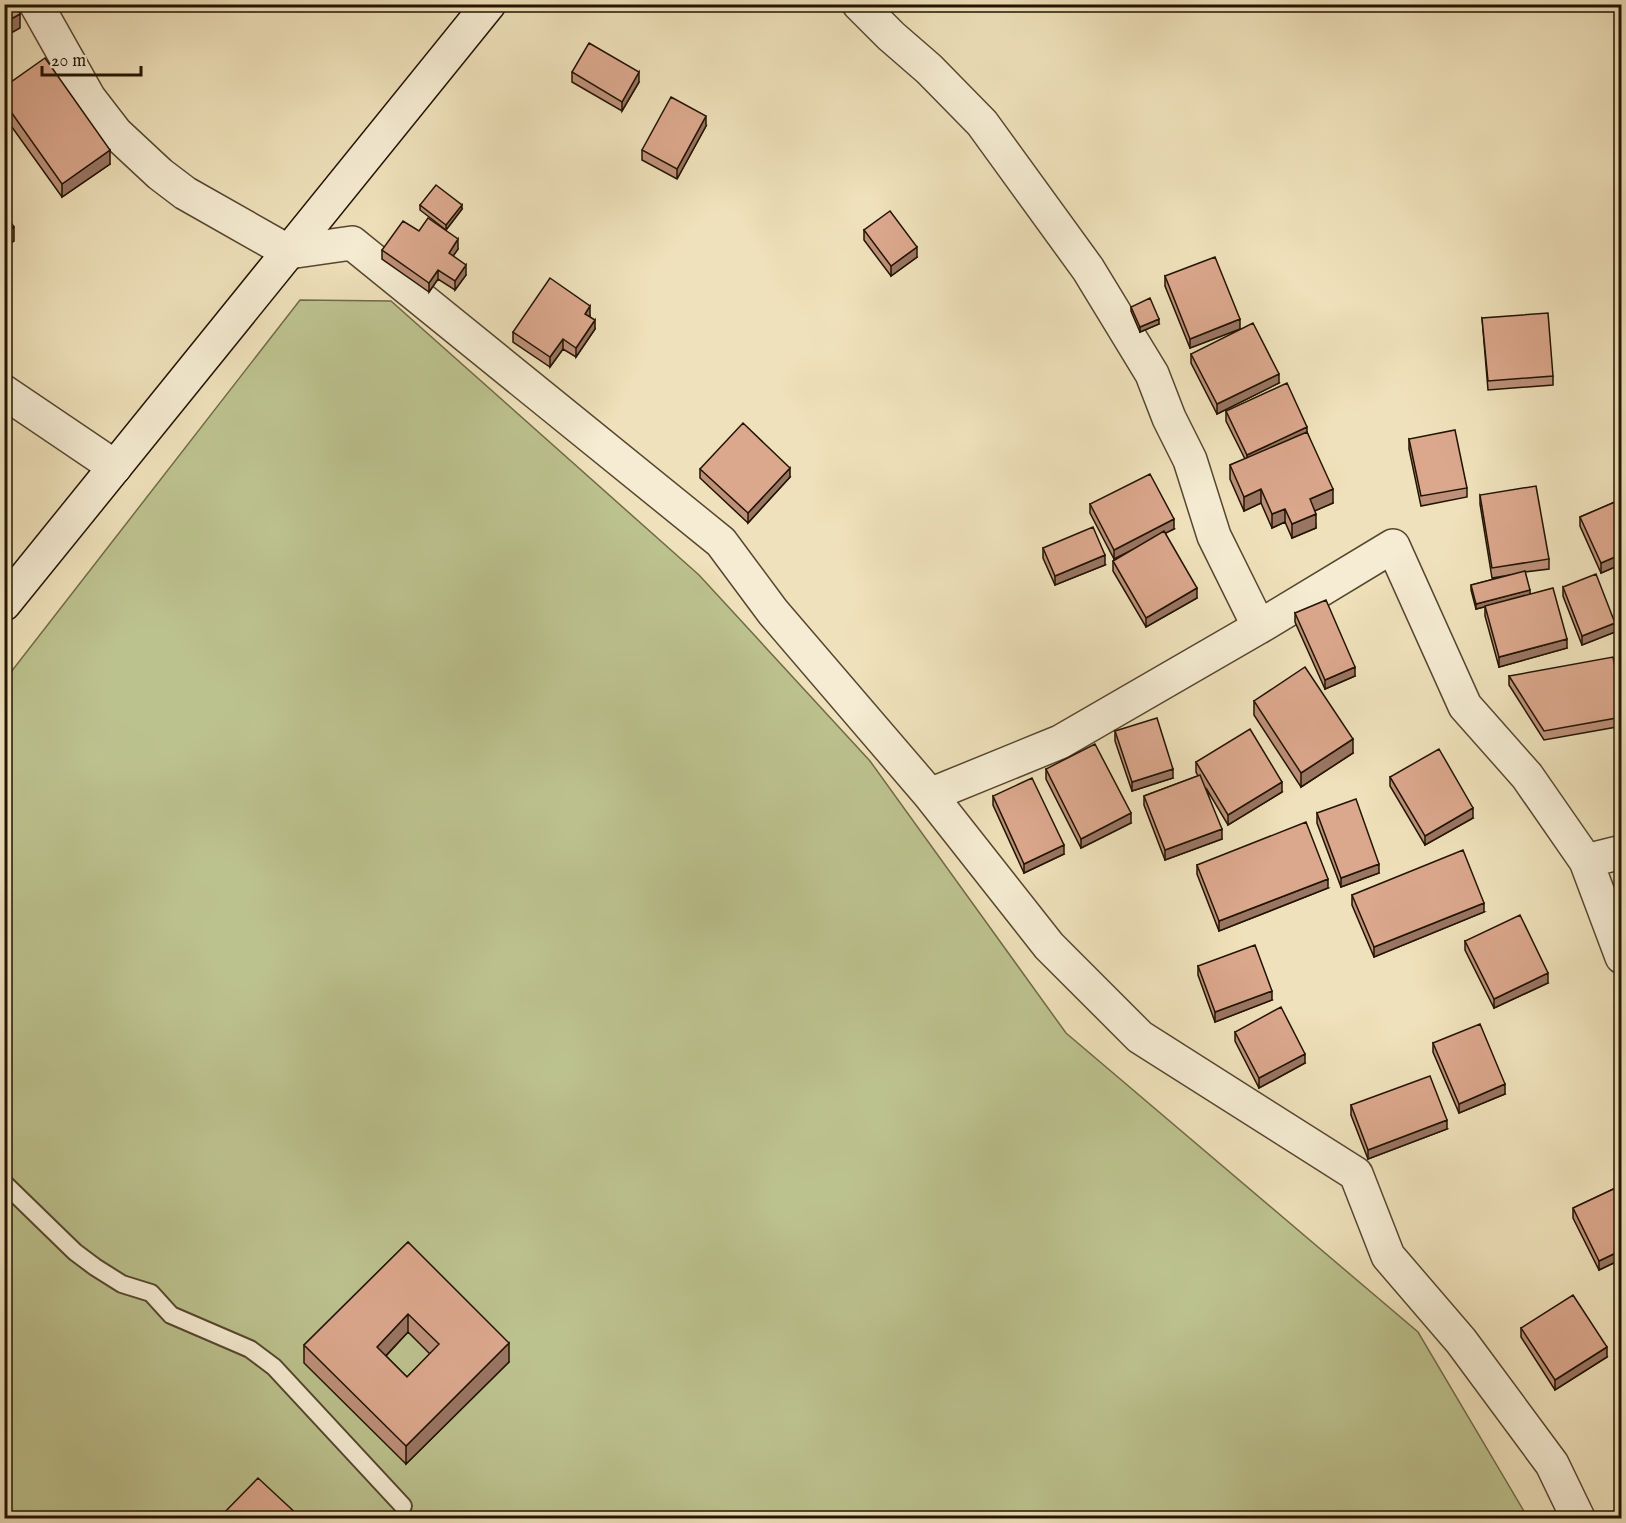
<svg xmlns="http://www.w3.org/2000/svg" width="1626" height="1523" font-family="'IM FELL English',serif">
  <rect width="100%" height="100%" fill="#efe1bb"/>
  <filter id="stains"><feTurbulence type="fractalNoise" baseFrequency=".00333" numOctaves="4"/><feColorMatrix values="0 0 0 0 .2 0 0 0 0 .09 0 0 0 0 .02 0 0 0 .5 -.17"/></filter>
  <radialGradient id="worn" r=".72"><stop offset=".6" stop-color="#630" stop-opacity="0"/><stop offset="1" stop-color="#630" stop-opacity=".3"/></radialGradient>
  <path fill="#bcc28e" stroke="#706b47" stroke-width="1.5" d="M 300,300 L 391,301 L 699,575 L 870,761 L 1066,1033 L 1418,1332 L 1528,1518 L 5,1518 L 4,681 Z"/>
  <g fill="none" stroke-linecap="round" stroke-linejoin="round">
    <g stroke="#56472f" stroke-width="20">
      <path id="lane" d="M 4,1183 L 75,1252 L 95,1267 L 122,1284 L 151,1293 L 171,1315 L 250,1349 L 274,1367 L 403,1506"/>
    </g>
    <g stroke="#56472f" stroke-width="36">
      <path id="street" d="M 36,4 L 89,98 L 116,133 L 160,174 L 185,193 L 289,252 L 352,243 L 721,542 L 773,612 L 930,795 L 1049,946 L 1140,1037 L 1356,1174 L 1388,1256 L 1461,1341 L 1552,1464 L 1578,1518
        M 859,4 L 891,36 L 929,69 L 982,123 L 1088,269 L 1152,374 L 1169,418 L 1190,460 L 1214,536 L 1259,627 L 1393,546 L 1465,706 L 1527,776 L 1586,861 L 1622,957
        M 4,392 L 115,467
        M 930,795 L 1060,742 L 1259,627
        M 1586,861 L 1622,852"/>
    </g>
    <g stroke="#231400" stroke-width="36">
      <path id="secondary" d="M 4,604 L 489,4"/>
    </g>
    <use href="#lane" stroke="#f5ecd3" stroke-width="16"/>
    <use href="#street" stroke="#f5ecd3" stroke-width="33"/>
    <use href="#secondary" stroke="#f5ecd3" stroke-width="33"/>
  </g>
  <path fill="#bc9079" stroke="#231400" stroke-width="1.5" fill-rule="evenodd" d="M 572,72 L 639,82 L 622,111 L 572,82 Z
    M 4,87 L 110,164 L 62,197 L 4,116 Z
    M 706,126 L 677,179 L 642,160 L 642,150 Z
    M 420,205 L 462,209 L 446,230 L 420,210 Z
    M 864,230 L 917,257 L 891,276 L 864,240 Z
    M 419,231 L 458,249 L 453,256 L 466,275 L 455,290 L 438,279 L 429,292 L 382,259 L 382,250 Z
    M 1165,276 L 1240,329 L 1190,348 L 1165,286 Z
    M 1131,307 L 1159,324 L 1140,332 L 1131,311 Z
    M 590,316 L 590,317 L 595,329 L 576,357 L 563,349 L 550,367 L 513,342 L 513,332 Z
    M 1482,318 L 1553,376 L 1553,385 L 1488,390 Z
    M 1191,354 L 1279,383 L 1217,414 L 1191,363 Z
    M 1226,411 L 1307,432 L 1333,503 L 1314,511 L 1316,528 L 1292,538 L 1285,522 L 1272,528 L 1261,503 L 1244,511 L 1230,479 L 1230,465 L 1245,459 L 1226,421 Z
    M 1409,439 L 1467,488 L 1467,497 L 1421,506 L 1409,449 Z
    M 700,469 L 790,477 L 748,523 L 700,478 Z
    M 1480,495 L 1549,559 L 1549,569 L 1525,572 L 1530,594 L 1567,648 L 1499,667 L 1485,616 L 1485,606 L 1518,598 L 1476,609 L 1471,590 L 1471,585 L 1510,575 L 1492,578 L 1480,504 Z
    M 1622,499 L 1622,564 L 1601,573 L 1580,526 L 1580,517 Z
    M 1090,504 L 1174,529 L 1165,533 L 1197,598 L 1146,627 L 1113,571 L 1113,561 L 1134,549 L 1114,559 L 1090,513 Z
    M 1043,548 L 1105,565 L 1055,585 L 1043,558 Z
    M 1563,587 L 1615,632 L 1582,645 L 1563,596 Z
    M 1295,613 L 1355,676 L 1325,689 L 1295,622 Z
    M 1509,676 L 1622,704 L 1622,726 L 1544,740 L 1509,685 Z
    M 1254,701 L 1353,753 L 1301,787 L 1254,715 Z
    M 1115,731 L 1173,778 L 1132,791 L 1115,741 Z
    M 1196,762 L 1282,792 L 1228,825 L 1206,788 L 1222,839 L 1165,860 L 1144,805 L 1144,796 L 1198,776 L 1196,772 Z
    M 1046,769 L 1131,823 L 1081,848 L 1046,779 Z
    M 1390,777 L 1473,818 L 1425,845 L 1390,786 Z
    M 993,796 L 1064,854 L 1024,873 L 993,805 Z
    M 1317,813 L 1379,873 L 1341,887 L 1317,823 Z
    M 1197,865 L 1328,888 L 1219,931 L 1197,874 Z
    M 1352,895 L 1484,912 L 1374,957 L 1352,905 Z
    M 1465,941 L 1548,983 L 1494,1008 L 1465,950 Z
    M 1198,966 L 1272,1000 L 1215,1022 L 1198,975 Z
    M 1235,1032 L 1305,1063 L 1259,1088 L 1235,1041 Z
    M 1433,1043 L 1505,1094 L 1459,1113 L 1433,1052 Z
    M 1351,1105 L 1447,1129 L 1368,1159 L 1351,1115 Z
    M 1622,1185 L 1622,1259 L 1599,1270 L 1573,1218 L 1573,1208 Z
    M 408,1242 L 509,1362 L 406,1464 L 304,1363 L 304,1345 ZM 408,1332 L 430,1354 L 407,1377 L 386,1356 Z
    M 1521,1328 L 1607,1357 L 1555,1390 L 1521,1337 Z"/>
  <path fill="#997563" stroke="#231400" stroke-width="1.5" d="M 20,14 L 20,28 L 4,37 L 4,23 Z
    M 639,72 L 639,82 L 622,111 L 622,102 Z
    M 706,116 L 706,126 L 677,179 L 677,169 Z
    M 110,150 L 110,164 L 62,197 L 62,184 Z
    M 462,205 L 462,209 L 446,230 L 446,225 Z
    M 14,227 L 14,241 L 4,247 L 4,233 Z
    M 458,239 L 458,249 L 449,262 L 449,253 Z
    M 917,247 L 917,257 L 891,276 L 891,266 Z
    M 466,265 L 466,275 L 455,290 L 455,281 Z
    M 438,270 L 438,279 L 429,292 L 429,283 Z
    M 590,306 L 590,316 L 585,323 L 585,314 Z
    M 1159,319 L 1159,324 L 1140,332 L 1140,327 Z
    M 1240,319 L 1240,329 L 1190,348 L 1190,339 Z
    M 595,320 L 595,329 L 576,357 L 576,348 Z
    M 563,339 L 563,349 L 550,367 L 550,357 Z
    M 1279,374 L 1279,383 L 1217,414 L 1217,404 Z
    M 1307,427 L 1307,437 L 1247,465 L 1247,455 Z
    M 790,468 L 790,477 L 748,523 L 748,513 Z
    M 1261,489 L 1261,503 L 1244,511 L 1244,497 Z
    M 1333,489 L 1333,503 L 1310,513 L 1310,499 Z
    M 1285,509 L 1285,522 L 1272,528 L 1272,514 Z
    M 1316,514 L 1316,528 L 1292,538 L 1292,524 Z
    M 1174,519 L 1174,529 L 1114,559 L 1114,550 Z
    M 1622,554 L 1622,564 L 1601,573 L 1601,563 Z
    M 1105,555 L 1105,565 L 1055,585 L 1055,576 Z
    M 1197,588 L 1197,598 L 1146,627 L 1146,618 Z
    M 1530,590 L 1530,595 L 1476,609 L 1476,604 Z
    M 1615,623 L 1615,632 L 1582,645 L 1582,636 Z
    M 1567,639 L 1567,648 L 1499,667 L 1499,657 Z
    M 1355,667 L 1355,676 L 1325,689 L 1325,680 Z
    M 1353,739 L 1353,753 L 1301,787 L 1301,773 Z
    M 1173,769 L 1173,778 L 1132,791 L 1132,782 Z
    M 1282,782 L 1282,792 L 1228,825 L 1228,815 Z
    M 1473,808 L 1473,818 L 1425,845 L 1425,836 Z
    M 1131,813 L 1131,823 L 1081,848 L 1081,839 Z
    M 1222,829 L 1222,839 L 1165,860 L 1165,850 Z
    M 1064,845 L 1064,854 L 1024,873 L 1024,864 Z
    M 1379,864 L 1379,873 L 1341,887 L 1341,878 Z
    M 1328,879 L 1328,888 L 1219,931 L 1219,921 Z
    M 1484,903 L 1484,912 L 1374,957 L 1374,947 Z
    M 1548,973 L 1548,983 L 1494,1008 L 1494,999 Z
    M 1272,991 L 1272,1000 L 1215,1022 L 1215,1012 Z
    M 1305,1054 L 1305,1063 L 1259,1088 L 1259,1078 Z
    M 1505,1084 L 1505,1094 L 1459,1113 L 1459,1104 Z
    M 1447,1120 L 1447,1129 L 1368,1159 L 1368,1150 Z
    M 1622,1250 L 1622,1259 L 1599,1270 L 1599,1261 Z
    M 408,1314 L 408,1332 L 377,1365 L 377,1347 Z
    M 509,1343 L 509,1362 L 406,1464 L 406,1446 Z
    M 1607,1347 L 1607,1357 L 1555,1390 L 1555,1380 Z"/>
  <path fill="#dba78d" stroke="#231400" stroke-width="1.5" fill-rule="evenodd" d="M 4,4 L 15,4 L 20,14 L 4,23 Z
    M 589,43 L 639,72 L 622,102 L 572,72 Z
    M 45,58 L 110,150 L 62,184 L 4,102 L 4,87 Z
    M 671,97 L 706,116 L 677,169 L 642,150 Z
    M 436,185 L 462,205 L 446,225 L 420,205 Z
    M 890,211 L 917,247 L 891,266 L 864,230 Z
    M 4,212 L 14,227 L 4,233 Z
    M 428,218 L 458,239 L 449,253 L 466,265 L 455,281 L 438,270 L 429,283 L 382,250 L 403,221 L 419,231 Z
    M 1215,257 L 1240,319 L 1190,339 L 1165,276 Z
    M 550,278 L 590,306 L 585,314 L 595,320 L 576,348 L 563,339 L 550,357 L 513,332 Z
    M 1150,298 L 1159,319 L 1140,327 L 1131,307 Z
    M 1548,313 L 1553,376 L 1488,381 L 1482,318 Z
    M 1253,323 L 1279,374 L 1217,404 L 1191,354 Z
    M 1287,383 L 1307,427 L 1247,455 L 1226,411 Z
    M 743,423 L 790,468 L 748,513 L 700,469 Z
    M 1455,430 L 1467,488 L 1421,496 L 1409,439 Z
    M 1307,432 L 1333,489 L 1310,499 L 1316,514 L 1292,524 L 1285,509 L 1272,514 L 1261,489 L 1244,497 L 1230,465 Z
    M 1150,474 L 1174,519 L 1114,550 L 1090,504 Z
    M 1536,486 L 1549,559 L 1492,568 L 1480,495 Z
    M 1622,499 L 1622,554 L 1601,563 L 1580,517 Z
    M 1093,527 L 1105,555 L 1055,576 L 1043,548 Z
    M 1164,531 L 1197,588 L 1146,618 L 1113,561 Z
    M 1525,571 L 1530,590 L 1476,604 L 1471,585 Z
    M 1596,574 L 1615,623 L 1582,636 L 1563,587 Z
    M 1553,588 L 1567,639 L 1499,657 L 1485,606 Z
    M 1326,600 L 1355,667 L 1325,680 L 1295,613 Z
    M 1613,657 L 1622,704 L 1622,717 L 1544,731 L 1509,676 Z
    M 1305,667 L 1353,739 L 1301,773 L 1254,701 Z
    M 1157,718 L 1173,769 L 1132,782 L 1115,731 Z
    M 1250,729 L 1282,782 L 1228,815 L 1196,762 Z
    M 1095,744 L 1131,813 L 1081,839 L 1046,769 Z
    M 1439,749 L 1473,808 L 1425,836 L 1390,777 Z
    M 1200,775 L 1222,829 L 1165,850 L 1144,796 Z
    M 1032,778 L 1064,845 L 1024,864 L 993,796 Z
    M 1356,799 L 1379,864 L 1341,878 L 1317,813 Z
    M 1306,822 L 1328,879 L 1219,921 L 1197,865 Z
    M 1463,850 L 1484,903 L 1374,947 L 1352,895 Z
    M 1520,915 L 1548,973 L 1494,999 L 1465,941 Z
    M 1255,945 L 1272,991 L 1215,1012 L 1198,966 Z
    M 1281,1007 L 1305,1054 L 1259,1078 L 1235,1032 Z
    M 1480,1024 L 1505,1084 L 1459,1104 L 1433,1043 Z
    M 1430,1076 L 1447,1120 L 1368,1150 L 1351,1105 Z
    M 1622,1185 L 1622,1250 L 1599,1261 L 1573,1208 Z
    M 408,1242 L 509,1343 L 406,1446 L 304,1345 ZM 408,1314 L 439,1344 L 407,1377 L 377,1347 Z
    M 1573,1295 L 1607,1347 L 1555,1380 L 1521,1328 Z
    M 258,1478 L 301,1518 L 219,1518 Z"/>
  <rect width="1626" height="1523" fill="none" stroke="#efe1bb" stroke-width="24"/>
  <rect x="6" y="6" width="1614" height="1511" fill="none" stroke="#231400" stroke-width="3"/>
  <rect x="12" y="12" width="1602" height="1499" fill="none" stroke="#231400" stroke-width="1.5"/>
  <path d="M42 66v9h99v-9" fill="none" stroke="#231400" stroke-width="3"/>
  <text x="51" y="66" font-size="18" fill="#231400" stroke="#f5ecd3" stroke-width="4.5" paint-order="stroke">20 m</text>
  <rect width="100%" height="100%" filter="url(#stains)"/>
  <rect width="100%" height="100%" fill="url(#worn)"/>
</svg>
